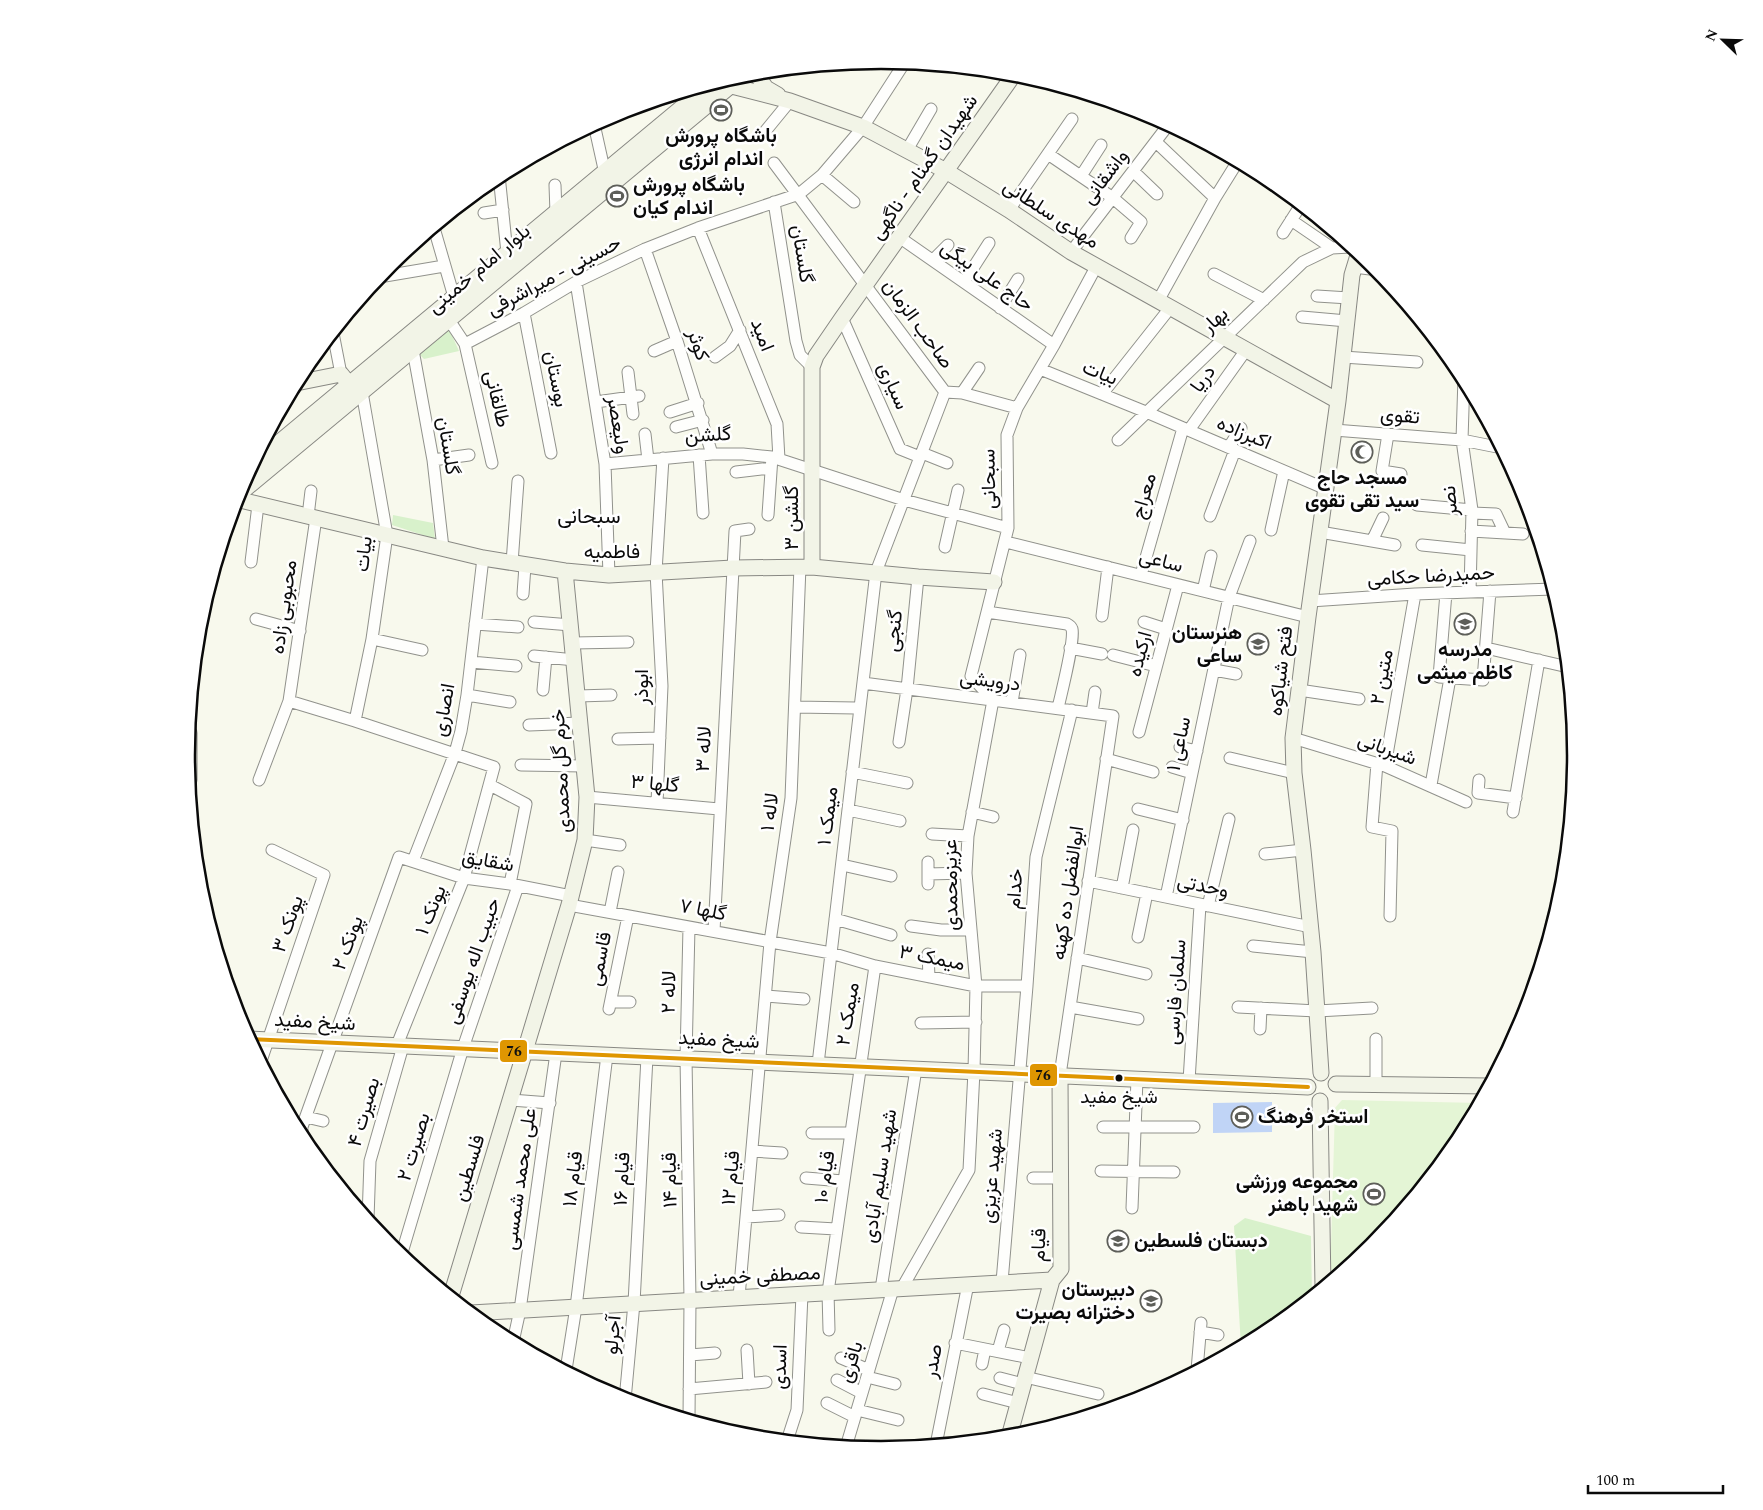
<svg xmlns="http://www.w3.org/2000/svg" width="1763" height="1510" font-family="Spectral,Vazirmatn,serif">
  <rect width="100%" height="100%" fill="#f8f9ed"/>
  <path fill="#d8f1cb" d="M 449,329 L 459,351 L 424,359 L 420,355 L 420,349 Z
    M 393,515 L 433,523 L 435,539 L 392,525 Z
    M 1245,1218 L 1311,1236 L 1312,1297 L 1267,1333 L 1241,1347 L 1234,1226 Z"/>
  <path fill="#e4f5d5" d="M 1342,1100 L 1480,1103 L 1459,1141 L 1373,1247 L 1330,1281 L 1335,1108 Z"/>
  <path fill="#c0d4f6" d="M 1272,1102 L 1272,1132 L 1213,1133 L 1213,1103 Z"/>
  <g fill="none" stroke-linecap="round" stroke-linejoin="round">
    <g stroke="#91928c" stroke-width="13">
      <path id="street" d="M 594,124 L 606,178
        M 763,134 L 790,101
        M 1156,142 L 1215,198
        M 907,150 L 931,109
        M 1048,154 L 1113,198 L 1141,222 L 1131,238
        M 774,163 L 945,392
        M 1133,171 L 1157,194
        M 499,175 L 507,253
        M 822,175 L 854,202
        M 1081,176 L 1101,145
        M 555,185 L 556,213
        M 774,202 L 796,341 L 800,355 L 812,367
        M 1009,210 L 1072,119
        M 484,213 L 503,210
        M 1291,220 L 1332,248
        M 434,228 L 454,297
        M 698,228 L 777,424 L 779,459
        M 1283,233 L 1297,211
        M 899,237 L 1054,345
        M 645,249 L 677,341 L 712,454
        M 1071,252 L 1169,124
        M 933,260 L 948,245
        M 1354,267 L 1378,270
        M 1214,274 L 1264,300
        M 379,277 L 444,266
        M 576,282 L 605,464 L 609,575
        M 964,282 L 989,243
        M 1317,296 L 1349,298
        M 1158,301 L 1215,198 L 1238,161
        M 1000,308 L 1018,279
        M 524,313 L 551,453
        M 1302,317 L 1347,321
        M 842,318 L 900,449 L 920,457
        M 449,320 L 465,344 L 524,313 L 576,282 L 645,249 L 698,228 L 799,194 L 822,175 L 863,127 L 905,62
        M 333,333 L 341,374
        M 465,344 L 492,463
        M 413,350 L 433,460 L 443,548
        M 654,351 L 677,341
        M 715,357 L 730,346 L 740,330
        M 1343,357 L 1417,362
        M 1040,369 L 1146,412 L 1326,489
        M 628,372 L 633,414
        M 1464,377 L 1462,440 L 1472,510 L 1470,592
        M 945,392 L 962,393 L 1017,408
        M 962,393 L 979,368
        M 1102,394 L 1170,308
        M 596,402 L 639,396
        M 670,412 L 698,403
        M 676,427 L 703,420
        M 1189,430 L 1246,350
        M 1334,430 L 1462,440 L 1502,448
        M 645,434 L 648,460
        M 1388,434 L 1382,471 L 1401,474
        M 1118,440 L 1303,262 L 1332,248 L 1350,247
        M 1229,447 L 1241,428
        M 922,453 L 947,463
        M 699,455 L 703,513
        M 433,460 L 469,455
        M 605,464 L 712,454 L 743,454 L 772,457 L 904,500 L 1008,528
        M 736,472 L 771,468
        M 1417,505 L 1472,510
        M 1472,513 L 1496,514 L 1505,533
        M 768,515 L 772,457
        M 308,516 L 311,491
        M 1210,516 L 1235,450
        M 1271,530 L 1284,471
        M 1471,531 L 1523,534
        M 1320,532 L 1395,545
        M 1372,541 L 1383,518
        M 1006,542 L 1308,617
        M 1422,545 L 1471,550
        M 945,547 L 958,490
        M 251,562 L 258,505
        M 512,563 L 518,481
        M 1141,575 L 1183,428
        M 1203,591 L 1211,556
        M 1446,593 L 1439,677 L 1483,680 L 1490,591
        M 523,594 L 525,566
        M 1310,601 L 1415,594 L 1554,589
        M 987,612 L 1067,624 C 1069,625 1071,626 1072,629 C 1075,641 1061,694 1058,708
        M 1102,616 L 1108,567
        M 256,619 L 300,631
        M 534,622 L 571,625
        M 1144,622 L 1166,629
        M 475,624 L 518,627
        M 372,639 L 422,650
        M 573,643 L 628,642
        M 1070,648 L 1102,654
        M 1486,648 L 1568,667
        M 1113,655 L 1156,666
        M 534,656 L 575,660
        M 471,662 L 516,666
        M 1214,670 L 1236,674
        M 863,683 L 1113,716 L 1060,1075
        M 543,690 L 546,657
        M 1299,690 L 1359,699
        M 467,695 L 510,702
        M 578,696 L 611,695
        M 289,701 L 355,721 L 494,767 L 464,878 L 397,1045
        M 1012,702 L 1020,655
        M 795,707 L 856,708
        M 1092,713 L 1095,692
        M 355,721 L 372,639 L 387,535 L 362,392
        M 529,725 L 580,723
        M 1139,732 L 1178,585
        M 1293,738 L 1385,766 L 1466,802
        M 618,739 L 660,738
        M 899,742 L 907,689 L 918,577
        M 1180,747 L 1197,751
        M 1230,758 L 1294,773
        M 1106,759 L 1153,772
        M 1377,763 L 1372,827 L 1392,831 L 1390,916
        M 521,765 L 584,766
        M 1385,766 L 1415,594
        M 1172,767 L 1192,773
        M 852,772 L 907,783
        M 259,780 L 289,701 L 316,518
        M 1479,780 L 1478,793 L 1516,798
        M 490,785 L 526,804 L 510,884
        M 1431,785 L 1450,678
        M 587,797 L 719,809
        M 657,803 L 662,686 L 656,572 L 663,458
        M 1138,809 L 1183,820
        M 848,810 L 900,821
        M 972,812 L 993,817
        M 1513,812 L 1539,660
        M 932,834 L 968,836
        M 585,840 L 620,845
        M 1265,854 L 1303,850
        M 413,861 L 455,753 L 461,731 L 467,695 L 483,558
        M 842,865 L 891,876
        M 928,874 L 966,873
        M 1088,881 L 1311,927
        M 928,884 L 928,862
        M 1122,888 L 1133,830
        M 1166,897 L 1229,597 L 1250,541
        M 569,905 L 831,953 L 875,966 L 976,986 L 1027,986
        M 1208,906 L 1229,819
        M 610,912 L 618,872
        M 835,919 L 891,935
        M 911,926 L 941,930 L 970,930
        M 714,931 L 735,531 L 749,529
        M 1138,937 L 1147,893
        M 1253,946 L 1313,952
        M 928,954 L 929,977
        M 1077,958 L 1146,974
        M 766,996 L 804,999
        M 611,1002 L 630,1002
        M 1070,1007 L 1138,1019
        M 1238,1007 L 1317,1011 L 1372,1008
        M 609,1009 L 628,916
        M 921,1023 L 976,1022
        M 1260,1029 L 1261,1008
        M 261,1061 L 324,875 L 272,850
        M 818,1064 L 876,572 L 945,392
        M 1189,1081 L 1200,905
        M 1376,1085 L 1376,1039
        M 511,1100 L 550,1103
        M 306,1117 L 323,1121
        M 1103,1127 L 1194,1127
        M 812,1133 L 850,1133
        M 302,1138 L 302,1127 L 399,857 L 464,878 L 510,884 L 571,896
        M 752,1151 L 782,1153
        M 1101,1171 L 1174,1172
        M 806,1178 L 843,1181
        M 1033,1178 L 1060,1178
        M 1132,1208 L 1137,1079
        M 746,1217 L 779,1215
        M 368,1219 L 370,1161 L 403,1046
        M 801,1227 L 836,1229
        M 401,1256 L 463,1048 L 518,886
        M 1002,1282 L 1027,986 L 1036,857 L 1072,710
        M 902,1288 L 969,1170 L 974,1071 L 976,986 L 966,873 L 968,836 L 993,700 L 971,676 L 1008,528 L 1007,435 L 1017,408 L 1054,345 L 1096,267
        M 881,1289 L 916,1069
        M 739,1297 L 770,942 L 791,798 L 800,566
        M 829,1330 L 828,1292 L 875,966
        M 1200,1332 L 1218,1335
        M 513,1342 L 520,1310 L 556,1053
        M 955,1343 L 1030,1358
        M 747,1350 L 749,1384
        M 998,1351 L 1004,1330
        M 690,1355 L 715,1353
        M 841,1358 L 869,1370
        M 982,1364 L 985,1349
        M 566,1370 L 576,1307 L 607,1055
        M 1197,1370 L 1201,1323
        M 867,1377 L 895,1384
        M 1025,1377 L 1098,1394
        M 1000,1378 L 1023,1384
        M 837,1380 L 862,1393
        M 689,1389 L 766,1382
        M 983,1394 L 1018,1403
        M 625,1400 L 634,1303 L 647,1057
        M 827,1403 L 855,1417
        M 857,1410 L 898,1420
        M 689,1419 L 690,1300 L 686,1058 L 689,927
        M 787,1441 L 797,1410 L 802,1294
        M 936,1445 L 968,1284
        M 846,1447 L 893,1289"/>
    </g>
    <g stroke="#888883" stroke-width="17">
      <path id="secondary" d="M 755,72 L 766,88 L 778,95
        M 716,82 L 790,101 L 863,127 L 946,171 L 1009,210 L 1071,252 L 1338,401
        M 296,383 L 341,374 L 349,384
        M 252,465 L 710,84
        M 238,495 L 746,73
        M 236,499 L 483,558 L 565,571 L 609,575 L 733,568 L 812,567 L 918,577 L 994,582
        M 812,567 L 812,367 L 816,356 L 842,318 L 1015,73
        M 189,733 L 189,780
        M 249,1039 L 1308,1087
        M 1321,1073 L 1313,952 L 1303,850 L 1294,773 L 1293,738 L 1308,617 L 1338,401 L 1352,275 L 1359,252
        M 1336,1084 L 1489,1086
        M 1320,1101 L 1323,1287
        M 451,1296 L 569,905 L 585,840 L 587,797 L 565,571
        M 471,1313 L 1052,1280
        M 1009,1437 L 1052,1280 L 1061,1269 L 1060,1075"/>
    </g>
    <use href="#street" stroke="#fefefc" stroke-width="11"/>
    <use href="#secondary" stroke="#f2f4e7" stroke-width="15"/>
    <g stroke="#fff" stroke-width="8">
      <path id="bus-1" d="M 249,1039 L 1308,1087"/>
    </g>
    <use href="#bus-1" stroke="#df9601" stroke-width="4"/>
  </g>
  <defs>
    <g id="stadium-ring" transform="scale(1.125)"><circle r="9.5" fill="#fff" stroke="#5d5e59" stroke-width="1.5"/><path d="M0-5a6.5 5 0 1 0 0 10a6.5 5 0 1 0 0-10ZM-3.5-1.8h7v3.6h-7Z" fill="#5d5e59"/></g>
    <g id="mosque-ring" transform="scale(1.125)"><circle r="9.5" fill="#fff" stroke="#5d5e59" stroke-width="1.5"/><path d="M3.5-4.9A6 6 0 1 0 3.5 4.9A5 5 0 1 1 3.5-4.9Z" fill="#5d5e59"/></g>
    <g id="school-ring" transform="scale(1.125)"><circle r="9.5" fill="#fff" stroke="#5d5e59" stroke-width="1.5"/><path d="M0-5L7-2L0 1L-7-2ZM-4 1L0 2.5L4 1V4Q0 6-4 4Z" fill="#5d5e59"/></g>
  </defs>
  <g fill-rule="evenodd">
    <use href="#stadium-ring" x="721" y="110"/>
    <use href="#stadium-ring" x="617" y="196"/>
    <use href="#mosque-ring" x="1362" y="452"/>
    <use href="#school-ring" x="1465" y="624"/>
    <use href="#school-ring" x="1258" y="644"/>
    <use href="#stadium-ring" x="1242" y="1117"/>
    <use href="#stadium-ring" x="1374" y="1194"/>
    <use href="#school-ring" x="1118" y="1241"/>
    <use href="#school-ring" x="1151" y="1301"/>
  </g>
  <circle fill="#0a0a0a" stroke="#fff" stroke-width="2" cx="1119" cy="1078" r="4.5"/>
  <g text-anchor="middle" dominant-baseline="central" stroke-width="5" stroke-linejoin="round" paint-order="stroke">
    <g font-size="19" fill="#0a0a0a" stroke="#fff">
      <text x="1119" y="1097">شیخ مفید</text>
    </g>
    <g font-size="20" font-weight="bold" fill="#0a0a0a" stroke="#fff">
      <text x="721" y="136">باشگاه پرورش<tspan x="721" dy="23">اندام انرژی</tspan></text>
      <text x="633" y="185" text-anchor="start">باشگاه پرورش<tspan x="633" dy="23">اندام کیان</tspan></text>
      <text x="1362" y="478">مسجد حاج<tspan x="1362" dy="23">سید تقی تقوی</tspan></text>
      <text x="1242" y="633" text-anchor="end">هنرستان<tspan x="1242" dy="23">ساعی</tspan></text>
      <text x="1465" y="650">مدرسه<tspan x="1465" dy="23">كاظم ميثمى</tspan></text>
      <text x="1258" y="1117" text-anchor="start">استخر فرهنگ</text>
      <text x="1358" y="1182" text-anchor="end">مجموعه ورزشی<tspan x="1358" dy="23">شهید باهنر</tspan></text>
      <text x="1134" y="1241" text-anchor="start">دبستان فلسطین</text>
      <text x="1135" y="1290" text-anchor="end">دبیرستان<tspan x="1135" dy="23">دخترانه بصیرت</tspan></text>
    </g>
    <g font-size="20" fill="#0a0a0a" stroke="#fff">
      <text transform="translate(924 167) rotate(-55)">شهیدان گمنام - ناگهی</text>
      <text transform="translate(1105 177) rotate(-53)">واشقانی</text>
      <text transform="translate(1051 214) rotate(33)">مهدی سلطانی</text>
      <text transform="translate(802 254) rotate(81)">گلستان</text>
      <text transform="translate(479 269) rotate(-40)">بلوار امام خمینی</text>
      <text transform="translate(554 276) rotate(-28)">حسینی - میراشرفی</text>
      <text transform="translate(987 276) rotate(35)">حاج علی بیگی</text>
      <text transform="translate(1215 320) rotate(-43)">بهار</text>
      <text transform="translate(918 324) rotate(54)">صاحب الزمان</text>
      <text transform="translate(762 335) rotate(69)">امید</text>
      <text transform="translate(698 345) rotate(72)">کوثر</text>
      <text transform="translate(1100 373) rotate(22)">بیات</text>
      <text transform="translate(556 379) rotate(79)">بوستان</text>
      <text transform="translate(1203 379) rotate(-54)">دریا</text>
      <text transform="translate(893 386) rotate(66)">سیاری</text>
      <text transform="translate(497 399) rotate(77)">طالقانی</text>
      <text transform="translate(1400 416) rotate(4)">تقوی</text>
      <text transform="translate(618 425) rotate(81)">ولیعصر</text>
      <text transform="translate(1244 433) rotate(23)">اکبرزاده</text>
      <text transform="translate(708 435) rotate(-3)">گلشن</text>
      <text transform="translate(448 446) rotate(81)">گلستان</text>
      <text transform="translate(989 479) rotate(-91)">سبحانی</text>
      <text transform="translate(1144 496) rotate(-74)">معراج</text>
      <text transform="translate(1450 501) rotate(-95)">نصر</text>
      <text transform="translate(792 518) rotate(-90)">گلشن ۳</text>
      <text x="612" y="552">فاطمیه</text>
      <text transform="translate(364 554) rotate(-84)">بیات</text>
      <text transform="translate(1161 561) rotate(14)">ساعی</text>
      <text transform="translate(1431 576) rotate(-3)">حمیدرضا حکامی</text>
      <text transform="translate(284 607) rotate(-82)">محبوبی زاده</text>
      <text transform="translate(894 631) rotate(-84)">گنجی</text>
      <text transform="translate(1140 654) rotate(-75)">ارکیده</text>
      <text transform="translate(1281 671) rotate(-83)">فتح شیاکوه</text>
      <text transform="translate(1382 677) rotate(-80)">متین ۲</text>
      <text transform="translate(990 681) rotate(7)">درویشی</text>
      <text transform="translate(642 687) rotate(-90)">ابوذر</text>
      <text transform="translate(444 710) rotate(-80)">انصاری</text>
      <text transform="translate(1179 744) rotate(-78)">ساعی ۱</text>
      <text transform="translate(704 749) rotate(-87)">لاله ۳</text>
      <text transform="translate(1387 749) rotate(20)">شیربانی</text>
      <text transform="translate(561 771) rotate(-93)">خرم گل محمدی</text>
      <text transform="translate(655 784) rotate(5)">گلها ۳</text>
      <text transform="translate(770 812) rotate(-83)">لاله ۱</text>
      <text transform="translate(828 816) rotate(-83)">میمک ۱</text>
      <text transform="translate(488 861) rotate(10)">شقایق</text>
      <text transform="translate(951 885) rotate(-91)">عزیزمحمدی</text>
      <text transform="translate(1203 886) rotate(12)">وحدتی</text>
      <text transform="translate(1015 889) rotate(-86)">خدام</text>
      <text transform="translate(1068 893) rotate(-82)">ابوالفضل ده کهنه</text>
      <text transform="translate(431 910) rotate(-68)">پونک ۱</text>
      <text transform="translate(703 910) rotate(11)">گلها ۷</text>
      <text transform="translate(288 924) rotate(-71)">پونک ۳</text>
      <text transform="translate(348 943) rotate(-70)">پونک ۲</text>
      <text transform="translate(932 958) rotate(11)">میمک ۳</text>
      <text transform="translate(600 959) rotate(-79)">قاسمی</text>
      <text transform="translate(473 961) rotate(-71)">حبیب اله یوسفی</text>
      <text transform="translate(669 992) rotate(-89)">لاله ۲</text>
      <text transform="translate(1176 992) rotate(-86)">سلمان فارسی</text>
      <text transform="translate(848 1014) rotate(-81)">میمک ۲</text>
      <text transform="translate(315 1022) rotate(3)">شیخ مفید</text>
      <text transform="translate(719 1040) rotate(3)">شیخ مفید</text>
      <text transform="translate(364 1112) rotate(-74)">بصیرت ۴</text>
      <text transform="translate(414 1147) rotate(-73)">بصیرت ۲</text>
      <text transform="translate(469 1168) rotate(-73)">فلسطین</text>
      <text transform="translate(880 1176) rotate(-81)">شهید سلیم آبادی</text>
      <text transform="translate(992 1176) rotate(-85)">شهید عزیزی</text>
      <text transform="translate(825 1177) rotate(-82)">قیام ۱۰</text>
      <text transform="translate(731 1178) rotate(-85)">قیام ۱۲</text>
      <text transform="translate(520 1179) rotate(-82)">علی محمد شمسی</text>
      <text transform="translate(573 1179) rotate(-83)">قیام ۱۸</text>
      <text transform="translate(622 1179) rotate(-87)">قیام ۱۶</text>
      <text transform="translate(670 1180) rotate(-91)">قیام ۱۴</text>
      <text transform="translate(1039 1245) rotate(-88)">قیام</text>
      <text transform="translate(760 1276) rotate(-3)">مصطفی خمینی</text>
      <text transform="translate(613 1335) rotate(-85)">آجرلو</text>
      <text transform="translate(933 1361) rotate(-79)">صدر</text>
      <text transform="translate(851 1362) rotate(-73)">باقری</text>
      <text transform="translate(780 1367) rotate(-88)">اسدی</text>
    </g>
    <g font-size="21" fill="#0a0a0a" stroke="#fff">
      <text x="589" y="517">سبحانی</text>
    </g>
  </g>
  <path d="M0 0H1763V1510H0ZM195 755a686 686 0 1 1 1372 0a686 686 0 1 1-1372 0Z" fill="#fff" fill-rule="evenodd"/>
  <path fill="none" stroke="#0a0a0a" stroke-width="2.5" d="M195 755a686 686 0 1 1 1372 0a686 686 0 1 1-1372 0Z"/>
  <g stroke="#fff" stroke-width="2">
    <rect x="499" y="1039" width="29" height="24" rx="5" fill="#df9601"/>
    <rect x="1029" y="1063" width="29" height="24" rx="5" fill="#df9601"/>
  </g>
  <g font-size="14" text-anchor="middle" font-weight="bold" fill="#111">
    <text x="514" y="1056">76</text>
    <text x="1043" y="1080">76</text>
  </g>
  <g transform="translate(1723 40) rotate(293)" stroke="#ffffff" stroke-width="4" paint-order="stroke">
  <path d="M0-4L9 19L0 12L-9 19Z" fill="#0a0a0a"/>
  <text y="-8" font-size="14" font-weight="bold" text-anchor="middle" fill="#0a0a0a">N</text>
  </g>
  <path d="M1588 1485v8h135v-8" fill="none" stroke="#0a0a0a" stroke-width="2.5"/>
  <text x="1596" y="1485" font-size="15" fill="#0a0a0a" stroke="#ffffff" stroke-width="4" paint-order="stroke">100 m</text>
</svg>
